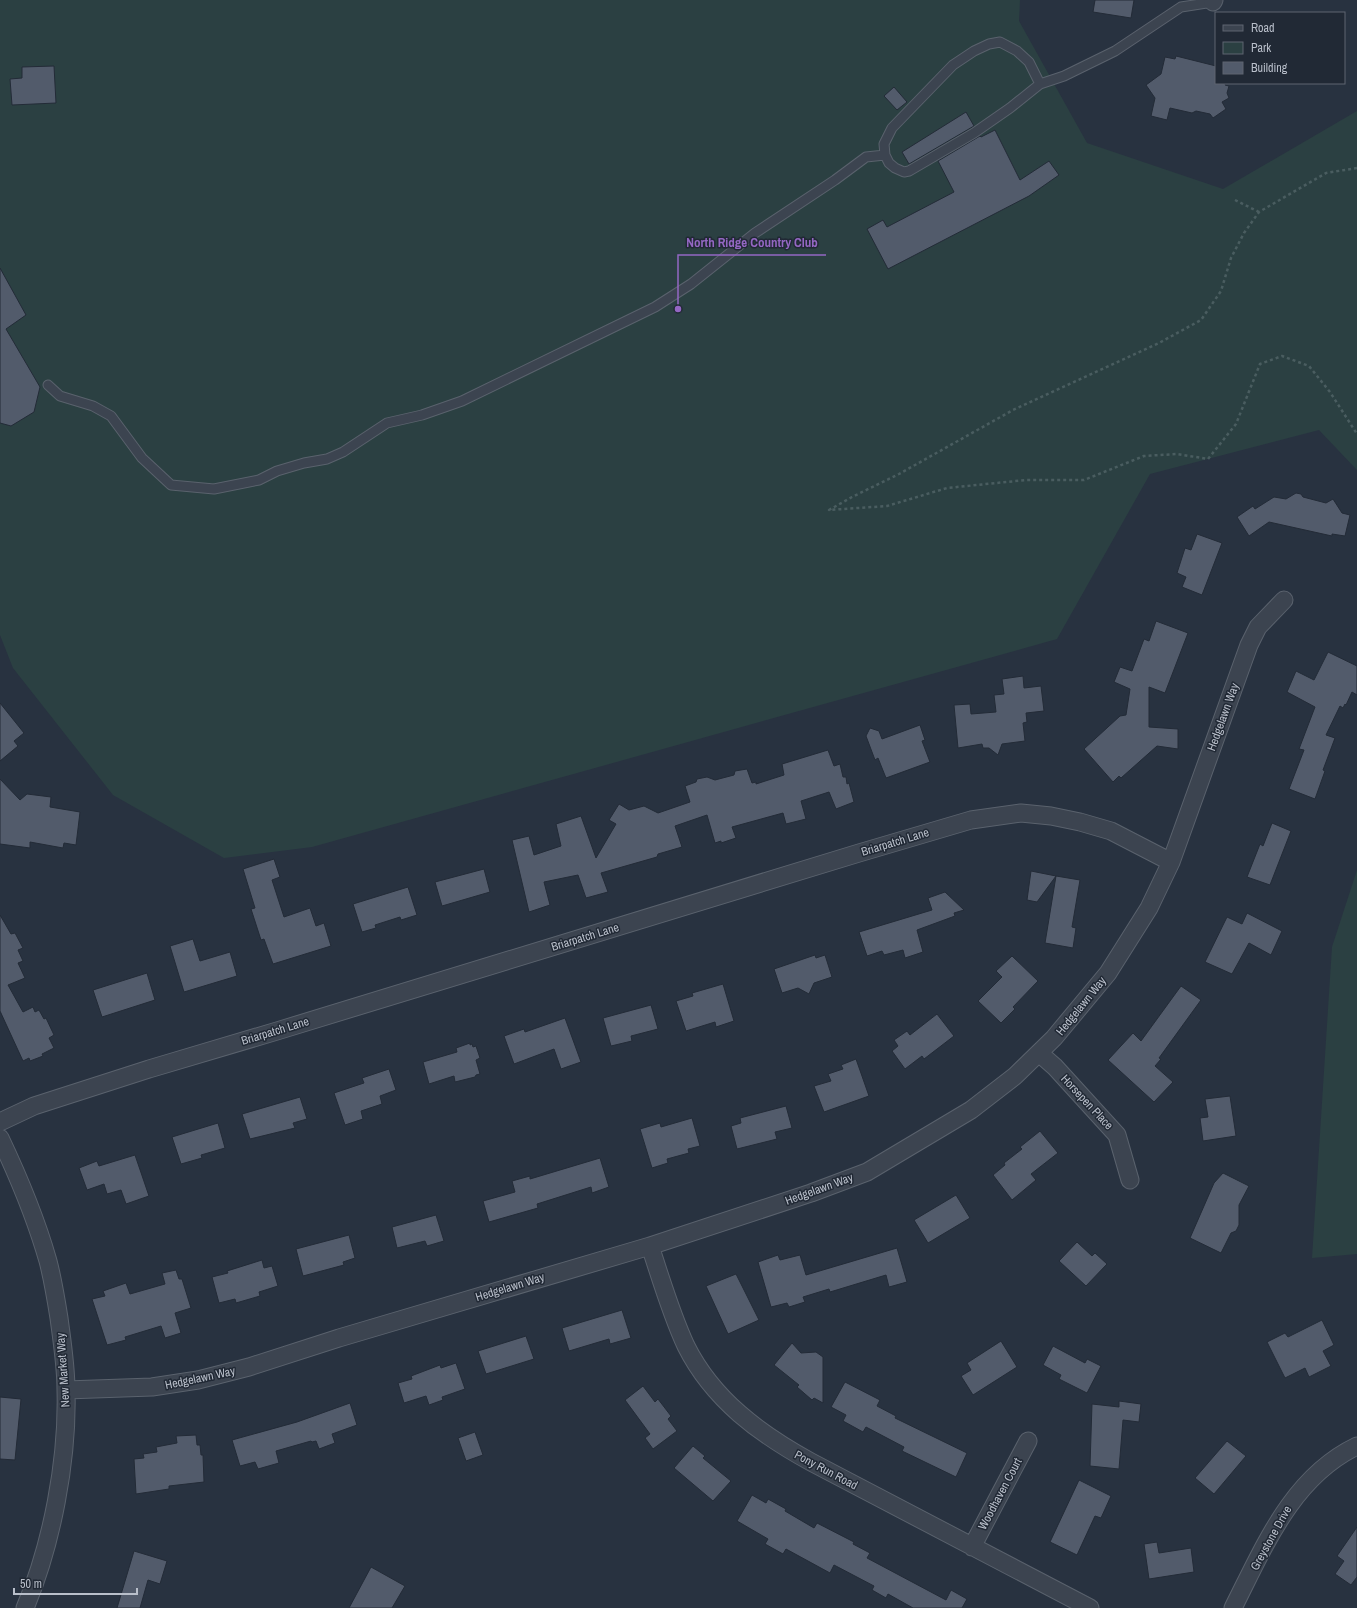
<svg xmlns="http://www.w3.org/2000/svg" width="1357" height="1608" font-family="'Archivo Narrow',sans-serif">
  <rect width="100%" height="100%" fill="#283240"/>
  <path fill="#2b4042" d="M 0,0 L 1020,0 L 1019,21 L 1087,143 L 1223,189 L 1357,111 L 1357,470 L 1319,430 L 1150,474 L 1057,639 L 312,847 L 224,858 L 113,795 L 13,668 L 0,635 Z
    M 1357,870 L 1357,1254 L 1312,1258 L 1332,947 Z"/>
  <path fill="#525b6b" stroke="#232b37" d="M 1095,0 L 1134,0 L 1131,18 L 1093,12 Z
    M 1176,56 L 1216,66 L 1216,83 L 1226,83 L 1225,85 L 1229,86 L 1227,93 L 1229,98 L 1222,102 L 1226,109 L 1213,118 L 1210,114 L 1196,111 L 1192,113 L 1170,108 L 1167,120 L 1151,116 L 1155,98 L 1146,85 L 1161,74 L 1165,57 L 1175,59 Z
    M 54,66 L 56,103 L 12,105 L 10,79 L 22,78 L 22,67 Z
    M 894,87 L 907,102 L 897,110 L 884,96 Z
    M 966,112 L 974,126 L 909,164 L 902,152 Z
    M 995,130 L 1020,180 L 1049,161 L 1059,175 L 1029,196 L 888,269 L 867,229 L 883,220 L 887,227 L 954,192 L 938,161 L 980,136 L 981,137 Z
    M 0,268 L 26,315 L 6,329 L 40,387 L 34,412 L 11,426 L 0,423 Z
    M 1296,493 L 1301,494 L 1303,497 L 1326,503 L 1333,499 L 1342,513 L 1350,515 L 1345,536 L 1332,534 L 1332,536 L 1269,522 L 1249,536 L 1237,517 L 1253,506 L 1255,509 L 1274,497 L 1286,499 Z
    M 1197,534 L 1222,543 L 1202,595 L 1182,587 L 1186,577 L 1177,573 L 1185,548 L 1191,550 Z
    M 1156,621 L 1188,633 L 1165,693 L 1149,687 L 1149,727 L 1178,729 L 1178,749 L 1157,746 L 1121,778 L 1119,776 L 1113,782 L 1084,749 L 1120,716 L 1126,715 L 1130,689 L 1114,682 L 1120,667 L 1132,671 L 1144,639 L 1149,641 Z
    M 1328,652 L 1357,666 L 1357,695 L 1352,692 L 1346,705 L 1345,704 L 1343,708 L 1340,706 L 1326,735 L 1335,738 L 1323,770 L 1325,771 L 1315,799 L 1289,789 L 1304,750 L 1299,749 L 1315,707 L 1287,692 L 1296,671 L 1314,680 Z
    M 1023,676 L 1024,688 L 1041,686 L 1044,711 L 1026,713 L 1027,722 L 1023,723 L 1025,741 L 1002,744 L 998,755 L 989,748 L 983,748 L 982,744 L 958,748 L 954,705 L 970,704 L 971,714 L 996,712 L 994,695 L 1004,694 L 1002,679 Z
    M 0,703 L 24,733 L 14,741 L 18,746 L 0,761 Z
    M 920,725 L 925,740 L 922,741 L 930,762 L 886,778 L 878,758 L 875,760 L 866,736 L 870,728 L 879,731 L 882,739 Z
    M 828,750 L 834,766 L 840,764 L 843,777 L 846,777 L 847,784 L 849,783 L 854,802 L 836,809 L 829,792 L 801,801 L 806,819 L 786,824 L 783,813 L 732,827 L 736,838 L 721,843 L 721,841 L 715,843 L 707,815 L 675,826 L 682,847 L 658,854 L 657,857 L 601,873 L 608,892 L 586,898 L 578,875 L 544,882 L 550,905 L 529,912 L 512,840 L 529,836 L 534,855 L 561,846 L 556,824 L 581,816 L 596,858 L 616,824 L 609,820 L 619,804 L 629,810 L 644,806 L 658,813 L 690,802 L 685,786 L 696,782 L 697,779 L 707,777 L 715,780 L 734,775 L 735,771 L 747,769 L 752,783 L 756,782 L 756,784 L 784,775 L 782,764 Z
    M 0,779 L 20,800 L 27,794 L 51,797 L 50,807 L 80,812 L 76,845 L 64,843 L 63,848 L 30,842 L 30,848 L 0,844 Z
    M 1272,823 L 1291,831 L 1270,885 L 1247,877 L 1260,844 L 1263,846 Z
    M 274,859 L 280,877 L 272,880 L 284,917 L 310,908 L 316,926 L 324,923 L 331,946 L 273,964 L 264,939 L 261,940 L 251,909 L 255,908 L 243,869 Z
    M 484,869 L 490,892 L 442,906 L 435,882 Z
    M 1031,871 L 1056,876 L 1037,902 L 1027,900 Z
    M 1056,876 L 1080,880 L 1072,927 L 1076,928 L 1073,948 L 1045,943 Z
    M 408,887 L 417,915 L 401,920 L 400,917 L 375,925 L 376,928 L 362,932 L 353,904 Z
    M 945,892 L 964,910 L 954,913 L 955,916 L 917,930 L 923,952 L 905,958 L 903,950 L 884,955 L 882,951 L 867,956 L 859,932 L 932,910 L 928,898 Z
    M 1247,913 L 1282,931 L 1271,955 L 1249,943 L 1232,974 L 1205,962 L 1227,917 L 1242,924 Z
    M 0,915 L 11,934 L 15,933 L 23,948 L 18,950 L 23,961 L 18,963 L 25,978 L 8,985 L 23,1012 L 33,1007 L 35,1012 L 39,1010 L 44,1019 L 46,1018 L 54,1035 L 49,1038 L 54,1048 L 42,1054 L 43,1056 L 30,1061 L 29,1058 L 23,1061 L 0,1011 Z
    M 193,939 L 200,961 L 230,952 L 237,976 L 184,992 L 170,946 Z
    M 815,955 L 816,958 L 825,955 L 832,977 L 814,983 L 809,994 L 798,988 L 782,993 L 774,969 Z
    M 1012,956 L 1038,981 L 1013,1007 L 1015,1009 L 1001,1023 L 978,1001 L 1002,977 L 996,971 Z
    M 147,973 L 155,1000 L 102,1017 L 93,990 Z
    M 723,984 L 734,1021 L 716,1027 L 715,1022 L 686,1031 L 676,1001 L 693,996 L 692,993 Z
    M 1181,986 L 1201,1000 L 1159,1058 L 1161,1059 L 1155,1066 L 1173,1082 L 1154,1102 L 1108,1060 L 1133,1033 L 1141,1041 Z
    M 651,1005 L 658,1029 L 631,1036 L 632,1041 L 611,1046 L 603,1018 Z
    M 937,1014 L 954,1036 L 924,1059 L 922,1056 L 905,1069 L 892,1051 L 898,1046 L 894,1040 L 907,1031 L 910,1035 Z
    M 565,1018 L 581,1062 L 561,1069 L 554,1049 L 514,1064 L 504,1036 L 524,1029 L 525,1032 Z
    M 470,1043 L 470,1045 L 472,1044 L 473,1047 L 476,1046 L 480,1058 L 476,1060 L 480,1074 L 476,1075 L 475,1077 L 455,1082 L 454,1076 L 429,1084 L 423,1062 L 457,1052 L 456,1048 Z
    M 856,1059 L 869,1096 L 824,1112 L 814,1086 L 831,1081 L 828,1074 L 843,1069 L 841,1065 Z
    M 389,1069 L 396,1090 L 380,1096 L 382,1104 L 361,1111 L 363,1119 L 345,1125 L 334,1093 L 364,1083 L 362,1078 Z
    M 1230,1096 L 1236,1136 L 1203,1141 L 1200,1118 L 1208,1117 L 1205,1099 Z
    M 300,1097 L 307,1119 L 293,1123 L 295,1128 L 250,1139 L 242,1114 Z
    M 786,1106 L 792,1128 L 775,1132 L 777,1139 L 737,1149 L 731,1126 L 741,1123 L 740,1118 Z
    M 692,1118 L 700,1146 L 688,1149 L 689,1153 L 667,1159 L 668,1163 L 652,1168 L 640,1129 L 660,1123 L 661,1127 Z
    M 218,1123 L 225,1148 L 201,1155 L 202,1158 L 181,1164 L 172,1137 Z
    M 1040,1131 L 1058,1153 L 1031,1174 L 1036,1180 L 1012,1200 L 993,1175 L 1005,1165 L 1004,1163 L 1022,1149 L 1020,1147 Z
    M 135,1155 L 149,1196 L 126,1204 L 121,1190 L 107,1194 L 104,1184 L 87,1190 L 79,1168 L 97,1161 L 99,1166 Z
    M 600,1158 L 609,1187 L 592,1193 L 591,1187 L 537,1204 L 538,1208 L 489,1222 L 483,1201 L 515,1192 L 512,1181 L 530,1176 L 530,1179 Z
    M 1223,1173 L 1249,1186 L 1239,1205 L 1239,1225 L 1236,1231 L 1231,1233 L 1221,1253 L 1190,1238 L 1214,1183 Z
    M 956,1195 L 970,1218 L 928,1243 L 914,1220 Z
    M 436,1215 L 444,1241 L 427,1246 L 425,1241 L 397,1248 L 392,1227 Z
    M 349,1235 L 355,1258 L 343,1262 L 344,1265 L 303,1276 L 296,1249 Z
    M 1077,1242 L 1092,1256 L 1095,1253 L 1107,1264 L 1086,1286 L 1059,1261 Z
    M 897,1248 L 907,1282 L 889,1287 L 886,1275 L 830,1292 L 829,1289 L 803,1297 L 805,1302 L 789,1307 L 787,1303 L 771,1307 L 758,1262 L 778,1255 L 780,1260 L 800,1255 L 806,1275 Z
    M 262,1260 L 264,1268 L 272,1266 L 278,1286 L 259,1292 L 260,1296 L 236,1303 L 235,1299 L 219,1303 L 212,1277 L 228,1273 L 227,1271 Z
    M 176,1270 L 179,1279 L 182,1279 L 191,1308 L 175,1313 L 181,1333 L 165,1338 L 161,1326 L 125,1337 L 126,1340 L 107,1345 L 92,1299 L 105,1296 L 103,1291 L 126,1283 L 130,1294 L 165,1284 L 162,1273 Z
    M 736,1274 L 759,1320 L 728,1334 L 706,1286 Z
    M 622,1310 L 631,1338 L 610,1344 L 609,1339 L 569,1351 L 562,1328 Z
    M 1322,1320 L 1334,1345 L 1323,1351 L 1331,1366 L 1309,1377 L 1305,1368 L 1285,1378 L 1267,1342 L 1285,1333 L 1288,1337 Z
    M 526,1336 L 534,1359 L 486,1374 L 478,1351 Z
    M 1001,1341 L 1017,1367 L 973,1395 L 961,1376 L 971,1370 L 967,1363 Z
    M 792,1343 L 801,1353 L 816,1352 L 823,1357 L 823,1403 L 814,1398 L 812,1400 L 797,1387 L 799,1385 L 774,1365 Z
    M 1053,1346 L 1085,1363 L 1087,1359 L 1101,1366 L 1087,1393 L 1059,1379 L 1061,1375 L 1043,1365 Z
    M 456,1363 L 465,1389 L 442,1397 L 443,1400 L 429,1405 L 426,1396 L 404,1403 L 398,1383 L 412,1379 L 411,1376 L 440,1365 L 441,1368 Z
    M 845,1382 L 880,1400 L 877,1406 L 896,1416 L 895,1418 L 967,1453 L 956,1477 L 902,1451 L 904,1447 L 866,1427 L 863,1432 L 843,1421 L 846,1415 L 831,1407 Z
    M 643,1386 L 655,1402 L 658,1399 L 671,1416 L 668,1419 L 677,1431 L 653,1449 L 645,1438 L 650,1434 L 625,1400 Z
    M 0,1397 L 21,1399 L 15,1460 L 0,1459 Z
    M 1119,1401 L 1141,1404 L 1139,1422 L 1123,1420 L 1119,1469 L 1090,1466 L 1092,1404 L 1119,1407 Z
    M 350,1403 L 357,1425 L 332,1434 L 335,1443 L 319,1449 L 316,1441 L 312,1442 L 311,1441 L 276,1451 L 279,1463 L 258,1469 L 255,1462 L 240,1466 L 232,1440 L 297,1422 Z
    M 475,1432 L 483,1455 L 466,1461 L 458,1438 Z
    M 196,1435 L 197,1445 L 200,1445 L 201,1455 L 203,1455 L 204,1482 L 169,1486 L 169,1489 L 136,1494 L 134,1459 L 144,1458 L 143,1454 L 157,1452 L 156,1447 L 177,1443 L 176,1436 Z
    M 1227,1441 L 1246,1456 L 1214,1494 L 1195,1478 Z
    M 693,1446 L 705,1456 L 703,1458 L 731,1481 L 713,1501 L 674,1468 Z
    M 1079,1480 L 1111,1496 L 1101,1518 L 1095,1516 L 1077,1555 L 1050,1542 Z
    M 752,1495 L 766,1503 L 768,1499 L 786,1509 L 785,1511 L 814,1528 L 817,1523 L 854,1542 L 853,1544 L 870,1553 L 867,1558 L 946,1600 L 951,1590 L 967,1599 L 962,1608 L 913,1608 L 888,1594 L 886,1598 L 872,1590 L 874,1586 L 834,1565 L 830,1573 L 786,1549 L 783,1554 L 765,1544 L 768,1539 L 737,1521 Z
    M 1357,1527 L 1357,1577 L 1351,1585 L 1335,1574 L 1344,1561 L 1337,1556 Z
    M 1157,1542 L 1159,1553 L 1191,1548 L 1194,1572 L 1149,1579 L 1144,1544 Z
    M 134,1551 L 167,1561 L 160,1584 L 148,1580 L 140,1608 L 117,1608 Z
    M 371,1567 L 405,1586 L 392,1608 L 349,1608 Z"/>
  <g fill="none" stroke-linecap="round" stroke-linejoin="round">
    <g stroke="#5a626d" stroke-width="11">
      <path id="lane" d="M 1040,84 L 1029,62 L 1017,51 L 1000,42 L 989,44 L 974,51 L 953,65 L 892,128 L 884,144 L 885,155 L 889,163 L 895,168 L 904,172 L 909,171 L 974,133 L 1010,108 L 1040,84 L 1064,76 L 1115,51 L 1181,7 L 1213,2
        M 48,385 L 60,396 L 93,406 L 111,416 L 142,458 L 171,485 L 214,489 L 259,480 L 277,471 L 304,463 L 327,459 L 343,452 L 387,423 L 422,415 L 462,401 L 655,307 L 691,284 L 755,233 L 835,180 L 866,157 L 885,155"/>
    </g>
    <g stroke="#5a626d" stroke-width="19">
      <path id="street" d="M 1213,2 L 1214,0
        M 1039,1053 L 1055,1067 L 1117,1135 L 1130,1180
        M 0,1122 L 34,1106 L 149,1069 L 277,1031 L 859,853 L 971,820 L 1021,813 L 1051,816 L 1080,822 L 1111,831 L 1171,862
        M 0,1138 C 19,1178 36,1219 48,1261 C 53,1280 56,1299 59,1318 C 62,1341 66,1366 66,1390 C 68,1460 52,1544 25,1608
        M 650,1246 C 661,1279 671,1314 686,1346 C 713,1400 760,1434 811,1462 L 1090,1608
        M 66,1390 L 152,1387 L 198,1380 L 249,1367 L 339,1338 L 650,1246 L 811,1193 L 867,1172 L 971,1110 L 1015,1076 L 1054,1038 L 1108,973 L 1149,908 L 1171,862 L 1249,645 L 1258,627 L 1284,600
        M 972,1547 L 1028,1441
        M 1233,1608 C 1264,1547 1292,1477 1357,1446"/>
    </g>
    <path stroke="#4a5d60" stroke-width="2.5" stroke-dasharray="3 3" stroke-linecap="butt" d="M 1357,168 L 1326,173 L 1259,212 L 1244,233 L 1231,258 L 1221,291 L 1201,320 L 1159,343 L 1013,410 L 899,474 L 852,497 L 829,510 L 887,506 L 947,488 L 1026,480 L 1084,480 L 1144,456 L 1177,454 L 1208,459 L 1236,424 L 1260,364 L 1282,356 L 1309,366 L 1330,392 L 1357,434
      M 1235,200 L 1259,212"/>
    <use href="#lane" stroke="#3c4450" stroke-width="9"/>
    <use href="#street" stroke="#3c4450" stroke-width="17"/>
  </g>
  <g text-anchor="middle" dominant-baseline="central" stroke-width="3" stroke-linejoin="round" paint-order="stroke">
    <g font-size="12" fill="#b9bfca" stroke="#212935">
      <text transform="translate(1223 717) rotate(-70)">Hedgelawn Way</text>
      <text transform="translate(895 842) rotate(-17)">Briarpatch Lane</text>
      <text transform="translate(585 937) rotate(-17)">Briarpatch Lane</text>
      <text transform="translate(1081 1006) rotate(-51)">Hedgelawn Way</text>
      <text transform="translate(275 1031) rotate(-17)">Briarpatch Lane</text>
      <text transform="translate(1087 1102) rotate(47)">Horsepen Place</text>
      <text transform="translate(819 1189) rotate(-20)">Hedgelawn Way</text>
      <text transform="translate(510 1287) rotate(-17)">Hedgelawn Way</text>
      <text transform="translate(63 1370) rotate(-94)">New Market Way</text>
      <text transform="translate(200 1378) rotate(-12)">Hedgelawn Way</text>
      <text transform="translate(826 1470) rotate(28)">Pony Run Road</text>
      <text transform="translate(1000 1494) rotate(-62)">Woodhaven Court</text>
      <text transform="translate(1271 1538) rotate(-61)">Greystone Drive</text>
    </g>
  </g>
  <path fill="none" stroke="#9467c3" stroke-width="1.5" d="M678 309L678 255H826"/>
  <circle fill="#9467c3" stroke="#212935" stroke-width="1.5" cx="678" cy="309" r="4"/>
  <g font-size="13" text-anchor="middle" font-weight="bold" fill="#9467c3" stroke="#212935" stroke-width="3" stroke-linejoin="round" paint-order="stroke">
    <text x="752" y="247">North Ridge Country Club</text>
  </g>
  <rect x="1215" y="12" width="130" height="72" fill="#212935" stroke="#5e6571"/>
  <rect x="1223" y="25" width="20" height="6" fill="#3c4450" stroke="#5e6571"/>
  <text x="1251" y="32" font-size="12" fill="#b9bfca">Road</text>
  <rect x="1223" y="42" width="20" height="12" fill="#2b4042" stroke="#5e6571"/>
  <text x="1251" y="52" font-size="12" fill="#b9bfca">Park</text>
  <rect x="1223" y="62" width="20" height="12" fill="#525b6b" stroke="#5e6571"/>
  <text x="1251" y="72" font-size="12" fill="#b9bfca">Building</text>
  <path d="M14 1588v6h123v-6" fill="none" stroke="#b9bfca" stroke-width="2"/>
  <text x="20" y="1588" font-size="12" fill="#b9bfca" stroke="#212935" stroke-width="3" paint-order="stroke">50 m</text>
</svg>
